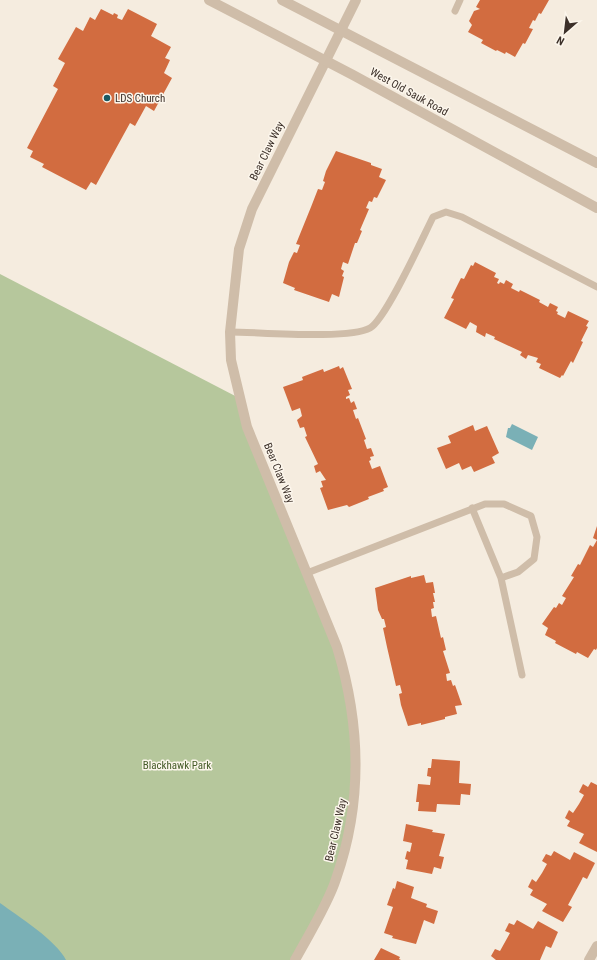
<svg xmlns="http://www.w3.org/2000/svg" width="597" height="960" font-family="'Roboto Condensed',sans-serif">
  <rect width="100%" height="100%" fill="#f5ecdf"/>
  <path fill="#b6c79c" d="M 0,274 L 241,399 L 347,679 L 356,792 L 336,880 L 295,960 L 0,960 Z"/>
  <path fill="#7ab0b6" d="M 512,424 L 538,437 L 532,450 L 506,437 L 508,428 L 510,428 Z
    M 0,903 C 18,916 57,941 66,960 L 0,960 Z"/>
  <path fill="#d26c40" d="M 480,0 L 549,0 L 541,14 L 539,13 L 535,21 L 533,20 L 529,28 L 533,29 L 525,44 L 523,43 L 515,57 L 506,52 L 505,54 L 497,50 L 496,51 L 481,43 L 483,40 L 468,32 L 472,25 L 469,21 L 474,11 L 480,9 L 476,7 Z
    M 101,9 L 113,15 L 114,13 L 118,15 L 117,18 L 122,20 L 128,9 L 157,24 L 151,36 L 171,47 L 165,58 L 170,60 L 164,73 L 172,78 L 154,111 L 146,106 L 135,126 L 130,123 L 96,185 L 91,182 L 86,190 L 42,167 L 44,164 L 30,157 L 33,151 L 27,148 L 58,89 L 53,86 L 65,63 L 58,59 L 76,27 L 83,31 L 90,17 L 95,20 Z
    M 336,151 L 371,163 L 371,165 L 382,169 L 379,177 L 386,180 L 377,198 L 374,197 L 372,202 L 369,201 L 366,208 L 369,209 L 360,230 L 362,231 L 357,243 L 355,243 L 348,264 L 343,262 L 341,269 L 344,271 L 342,276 L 344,277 L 339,297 L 332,294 L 329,302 L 294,290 L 295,288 L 283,283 L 289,262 L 294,252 L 297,253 L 300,245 L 296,244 L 311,207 L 318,189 L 322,190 L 325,182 L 323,181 L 326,171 Z
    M 475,262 L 496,273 L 494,277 L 499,279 L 497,283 L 499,284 L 500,282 L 504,284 L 506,280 L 513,284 L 511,288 L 519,292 L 520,290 L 540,300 L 539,302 L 548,307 L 550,303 L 558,307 L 556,311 L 558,312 L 557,314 L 565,318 L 568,311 L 589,321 L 586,326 L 588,327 L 581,341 L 583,342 L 573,363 L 571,361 L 563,376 L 562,375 L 560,378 L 539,368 L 541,364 L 536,362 L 538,358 L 528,355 L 526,359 L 520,355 L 522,352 L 494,339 L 495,337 L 486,333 L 485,337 L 476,332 L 477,326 L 470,322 L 466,329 L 444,318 L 454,299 L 451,298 L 461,278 L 464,279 L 471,265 L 473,266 Z
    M 339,366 L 340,369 L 343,367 L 352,389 L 348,390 L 350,395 L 346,397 L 346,399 L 349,398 L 351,403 L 354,401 L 357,409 L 353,410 L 356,419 L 358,418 L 366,439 L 364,440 L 367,449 L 371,448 L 374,456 L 370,457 L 371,460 L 369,461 L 372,469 L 380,466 L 388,487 L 383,489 L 384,491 L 368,497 L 369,499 L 349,507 L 347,505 L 328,510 L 320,488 L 323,487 L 321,481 L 326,480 L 320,471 L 316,473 L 314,466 L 318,464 L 305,437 L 307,436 L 304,427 L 300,428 L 297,420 L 302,416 L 300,408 L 292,411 L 283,387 L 303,380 L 302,377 L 323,369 L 324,372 Z
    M 473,425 L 475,431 L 487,426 L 499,453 L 492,457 L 495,463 L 474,472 L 471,466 L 462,470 L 459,463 L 446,469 L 437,448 L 451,443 L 448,436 Z
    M 597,526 L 597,648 L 596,650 L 594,649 L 588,658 L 577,652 L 576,654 L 555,643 L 556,641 L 545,635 L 548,628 L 542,624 L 554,607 L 556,608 L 559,603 L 562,605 L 566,598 L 562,596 L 574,577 L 571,576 L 578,564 L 580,565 L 590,545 L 593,547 L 597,540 L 593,538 Z
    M 424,575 L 426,583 L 433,582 L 435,593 L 433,593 L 435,602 L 433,602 L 434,608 L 431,609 L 432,617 L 436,616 L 441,638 L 443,637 L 446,650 L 443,651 L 450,673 L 446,674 L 447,681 L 451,680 L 453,686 L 455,685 L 462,705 L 455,706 L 457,714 L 445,717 L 445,719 L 421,725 L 421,723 L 408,726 L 401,705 L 399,694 L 402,693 L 400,685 L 396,686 L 387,647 L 383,628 L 386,627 L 384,619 L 382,619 L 378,610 L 375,588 L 411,576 L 411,578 Z
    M 432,759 L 460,761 L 459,783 L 471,784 L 470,795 L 461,794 L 460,805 L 437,804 L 436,812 L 418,811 L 419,802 L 416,802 L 418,784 L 430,785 L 431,777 L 427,776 L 428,768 L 431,768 Z
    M 591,782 L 597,785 L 597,852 L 579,843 L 584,834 L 567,826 L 570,821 L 565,818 L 569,810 L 573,813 L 579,804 L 584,795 L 579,792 L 583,784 L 588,787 Z
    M 406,824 L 433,830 L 432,832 L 445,834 L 439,856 L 444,857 L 441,869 L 434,867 L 432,874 L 406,869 L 408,860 L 405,859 L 407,851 L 410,852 L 412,843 L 403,841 Z
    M 554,851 L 570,860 L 574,852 L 595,863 L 587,879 L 583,877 L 580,883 L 568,905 L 572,907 L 563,922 L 542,911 L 547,904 L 530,895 L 533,890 L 528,887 L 532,879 L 536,882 L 542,873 L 547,864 L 542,861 L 546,854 L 551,856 Z
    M 397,881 L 414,887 L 411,898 L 427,904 L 426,907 L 438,911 L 434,924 L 424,920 L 416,944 L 392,938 L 393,936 L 384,933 L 393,907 L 387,905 L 393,888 L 395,889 Z
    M 517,920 L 533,929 L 538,921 L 558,932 L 551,948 L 546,946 L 540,960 L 496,960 L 491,956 L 495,949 L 500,951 L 510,933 L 505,931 L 509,923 L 514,925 Z
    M 381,948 L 400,957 L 399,959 L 401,960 L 374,960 Z"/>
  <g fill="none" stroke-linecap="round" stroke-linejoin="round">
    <path stroke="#cfbda9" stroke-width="7" d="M 455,11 L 460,0
      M 230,332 C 258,332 349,340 370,328 C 386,319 422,239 433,217 L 446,212 L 462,217 L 597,287
      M 472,508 L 501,578
      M 307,573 L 485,504 L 504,504 L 531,516 L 537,537 L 534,559 L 518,572 L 501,578 L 522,675"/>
    <path stroke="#cfbda9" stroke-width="10" d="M 295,960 C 308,936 328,904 336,879 C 363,802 361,725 337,647 L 247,427 L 231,360 L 230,332 L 239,249 L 252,209 L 356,0
      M 589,960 L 597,946"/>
    <path stroke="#cfbda9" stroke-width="10" d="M 209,0 L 353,75 L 597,208
      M 282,0 L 597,163"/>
  </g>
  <circle fill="#1a5962" stroke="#fcf6ec" stroke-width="1.5" cx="107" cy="98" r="4"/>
  <g text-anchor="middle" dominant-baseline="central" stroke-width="3" stroke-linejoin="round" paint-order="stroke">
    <g font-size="11" fill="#3c3029" stroke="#fcf6ec">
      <text transform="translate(409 92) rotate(29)">West Old Sauk Road</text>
      <text transform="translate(267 151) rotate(-64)">Bear Claw Way</text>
      <text transform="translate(279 473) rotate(68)">Bear Claw Way</text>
      <text transform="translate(336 830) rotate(-77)">Bear Claw Way</text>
    </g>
    <g font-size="11" fill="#3c3029" stroke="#fcf6ec" text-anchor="start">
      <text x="115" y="98">LDS Church</text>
    </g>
    <g font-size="11" fill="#475d2a" stroke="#fcf6ec">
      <text x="177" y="765">Blackhawk Park</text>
    </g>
  </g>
  <g transform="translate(565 32) rotate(208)" stroke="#fcf6ec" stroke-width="3" paint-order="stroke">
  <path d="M0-3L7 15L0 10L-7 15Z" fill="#3c3029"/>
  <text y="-6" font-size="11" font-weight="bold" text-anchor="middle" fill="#3c3029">N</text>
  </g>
</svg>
